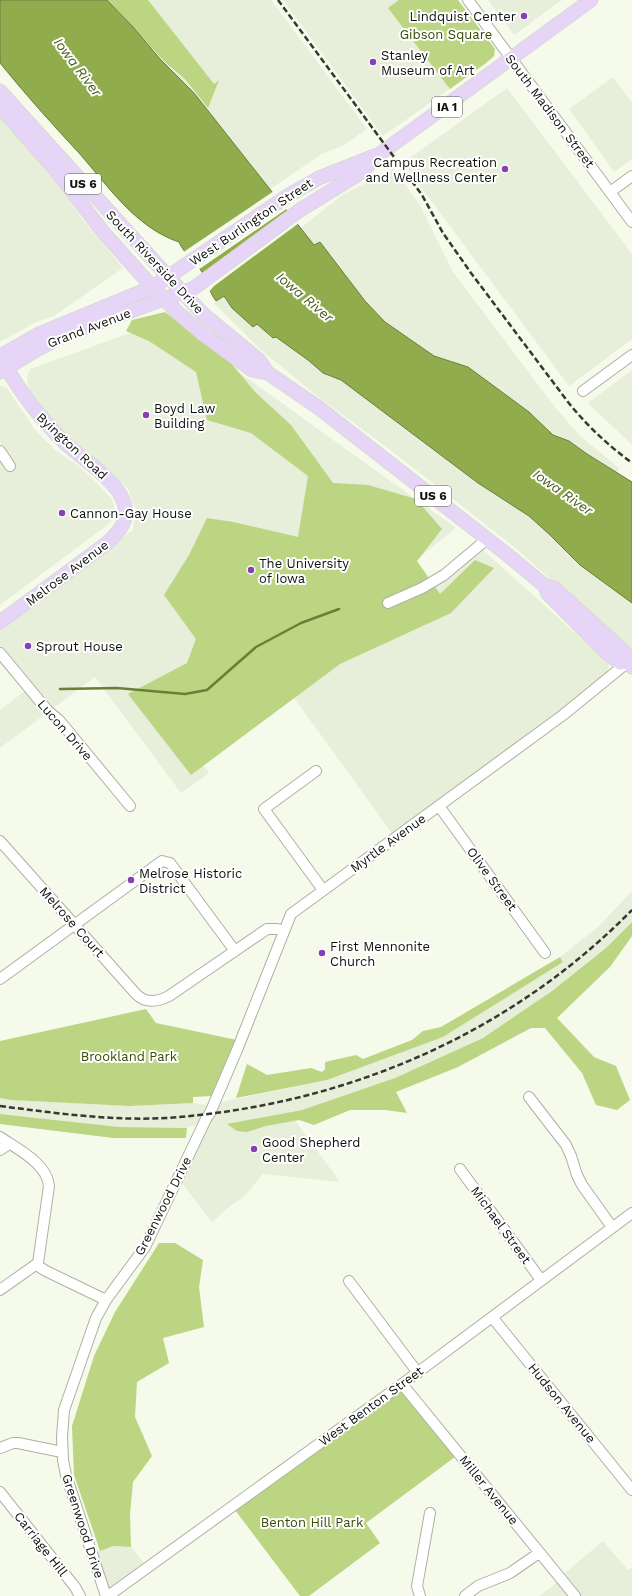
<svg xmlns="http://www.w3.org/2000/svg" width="632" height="1596" font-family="'Work Sans',sans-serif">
  <rect width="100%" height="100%" fill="#f5faeb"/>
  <path fill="#e7eed9" d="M 107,0 L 271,0 L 367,129 L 344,145 L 322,154 L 270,189 L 194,93 L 161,60 L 133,27 Z
    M 283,0 L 456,0 L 495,49 L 494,56 L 486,63 L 383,136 Z
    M 488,0 L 562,0 L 514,35 Z
    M 613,77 L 632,103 L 632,159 L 614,172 L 569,109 Z
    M 507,88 L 632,254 L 632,339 L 569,386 L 403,163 Z
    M 0,116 L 49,172 L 83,220 L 123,268 L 54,316 L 36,322 L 0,342 Z
    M 394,169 L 420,205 L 453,272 L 554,406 L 580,436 L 619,468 L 617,473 L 587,454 L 569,441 L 553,435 L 529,412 L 452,361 L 434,356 L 385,322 L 365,301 L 320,242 L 315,246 L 301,228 L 342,195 Z
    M 224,295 L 232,308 L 254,327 L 257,324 L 273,338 L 276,337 L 308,360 L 323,373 L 341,380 L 452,464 L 529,516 L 632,603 L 632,654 L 518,550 L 393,452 L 317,396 L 260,349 L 214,303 Z
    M 166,320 L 456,528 L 415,561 L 387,607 L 440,584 L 483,550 L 604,659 L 609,665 L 607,674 L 527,737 L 393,835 L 290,692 L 199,760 L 209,773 L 181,793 L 95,677 L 0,748 L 0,710 L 33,685 L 0,647 L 0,628 L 133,530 L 136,510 L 128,489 L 107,468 L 60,429 L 42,409 L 29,390 L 27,378 L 30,369 Z
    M 632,370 L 632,445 L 588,403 Z
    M 0,386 L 7,388 L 35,430 L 56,451 L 79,466 L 99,485 L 111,498 L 114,505 L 114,516 L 109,524 L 0,605 L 0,461 L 7,470 L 15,464 L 0,442 Z
    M 632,891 L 632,922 L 606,948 L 552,991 L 483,1038 L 395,1078 L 302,1110 L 289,1112 L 340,1182 L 263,1174 L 245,1196 L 230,1206 L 212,1222 L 178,1178 L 199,1124 L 187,1128 L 119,1127 L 0,1114 L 0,1098 L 11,1100 L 129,1106 L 193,1103 L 207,1105 L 327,1080 L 443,1037 L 563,962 L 560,957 L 598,927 Z
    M 603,1541 L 628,1570 L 632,1568 L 632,1596 L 539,1596 L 558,1582 L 566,1572 Z
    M 113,1546 L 131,1547 L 144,1563 L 104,1592 L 91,1554 Z"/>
  <path fill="#bbd583" d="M 108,0 L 148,0 L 214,84 L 219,80 L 208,108 L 185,79 L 165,62 Z
    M 399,0 L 458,0 L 495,49 L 494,56 L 486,63 L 450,89 L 388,8 Z
    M 165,312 L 227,358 L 255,392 L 291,425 L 333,483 L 368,485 L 416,499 L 442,529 L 417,561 L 440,594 L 475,560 L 494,568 L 451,613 L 340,664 L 191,775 L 128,694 L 187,663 L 196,639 L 164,595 L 189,555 L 207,518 L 233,522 L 298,537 L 308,476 L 251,433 L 207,420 L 196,372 L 149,341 L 126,331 L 132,320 Z
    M 632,922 L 632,936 L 610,967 L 557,1018 L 594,1057 L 616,1066 L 630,1100 L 617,1110 L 596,1105 L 582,1073 L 545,1028 L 531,1028 L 458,1067 L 396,1092 L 407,1113 L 386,1110 L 350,1110 L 314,1125 L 299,1120 L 266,1126 L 247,1132 L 237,1131 L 227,1124 L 302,1110 L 395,1078 L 483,1038 L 552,991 L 606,948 Z
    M 560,957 L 563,962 L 443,1037 L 327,1080 L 236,1098 L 247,1064 L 267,1075 L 311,1068 L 322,1072 L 325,1069 L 325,1062 L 356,1055 L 363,1059 L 412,1040 L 423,1031 L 441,1027 Z
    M 146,1009 L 156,1023 L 237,1040 L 211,1096 L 193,1097 L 193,1103 L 129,1106 L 11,1100 L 0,1098 L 0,1041 Z
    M 0,1114 L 119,1127 L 187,1128 L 186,1138 L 113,1138 L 0,1124 Z
    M 159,1243 L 175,1243 L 203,1260 L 199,1287 L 204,1327 L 163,1338 L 169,1363 L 137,1382 L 135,1417 L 152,1456 L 133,1482 L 130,1514 L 131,1547 L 113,1546 L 100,1551 L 74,1475 L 72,1426 L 94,1356 L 115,1312 Z
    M 405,1388 L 459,1454 L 366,1523 L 380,1543 L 309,1596 L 300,1596 L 235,1510 Z"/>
  <path fill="#91ac4d" stroke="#6a7e3a" d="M 0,0 L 107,0 L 133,27 L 161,60 L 194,93 L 314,245 L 320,242 L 365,301 L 385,322 L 434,356 L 468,367 L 529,412 L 553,435 L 569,441 L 587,454 L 632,482 L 632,603 L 580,565 L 550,535 L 529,516 L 478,483 L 341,380 L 323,373 L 308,360 L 276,337 L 273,338 L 257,324 L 253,327 L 232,308 L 224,296 L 216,301 C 209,292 208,282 202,272 C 195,261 184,254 179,242 C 136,228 108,186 79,153 C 52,124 25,94 0,63 Z"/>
  <path fill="#f5faeb" d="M 274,191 L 288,208 L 198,270 L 182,253 Z
    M 289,210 L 299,223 L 214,286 L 208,293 L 201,274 Z"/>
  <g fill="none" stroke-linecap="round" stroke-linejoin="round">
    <path stroke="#6a7e3a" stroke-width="2.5" d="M 60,689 L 117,688 L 185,694 L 207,690 L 256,647 L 301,623 L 339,609"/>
    <g stroke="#acb1a3" stroke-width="12">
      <path id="minor" d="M 468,0 L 632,222
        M 610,192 L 632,176
        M 583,391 L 632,355
        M 0,451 L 10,466
        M 388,603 L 422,588 L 444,575 L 487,539
        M 0,653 L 48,711 L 59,720 L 130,806
        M 316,771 L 264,809 L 323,890
        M 439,806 L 545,953
        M 0,841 L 136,994 C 146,1004 157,1002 169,996 L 267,929 L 277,929 L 284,931
        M 0,979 L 162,861 L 170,863 L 232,947 L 234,952
        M 529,1097 L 566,1145 L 571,1156 L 577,1175 L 582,1185 L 612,1227
        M 0,1137 C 17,1149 47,1163 49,1186 L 38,1263 L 0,1290
        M 0,1150 L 9,1144
        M 460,1169 L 541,1280
        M 36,1265 L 46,1271 L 106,1300
        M 349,1281 L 418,1373
        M 492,1317 L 632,1490
        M 402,1384 L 575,1596
        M 0,1448 L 13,1443 L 18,1443 L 62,1452
        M 0,1492 L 75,1587 L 80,1596
        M 106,1596 L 66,1475 L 63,1460 L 62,1437 L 64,1410 L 96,1318 L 106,1300 L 145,1247 L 206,1119 L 210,1113 L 237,1050 L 291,914 L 563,715 L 628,662
        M 108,1596 L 402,1384 L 632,1213
        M 420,1596 L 417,1586 L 430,1513
        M 465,1596 L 478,1586 L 510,1573 L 539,1553"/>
    </g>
    <g stroke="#d9d9d8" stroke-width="15">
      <path id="major" d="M 0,91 L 183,293 L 203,314 L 259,360 L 268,373
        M 0,107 L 54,168 L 104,233 L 146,280 L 177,312 L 203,334 L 252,370 L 268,373 L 319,408 L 509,556 L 545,586 L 548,594 L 608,654 L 620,663 L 628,662
        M 0,356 L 39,334 L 153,287 L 289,195 L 319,178 L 377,155
        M 0,372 L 36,350 L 65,335 L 194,288 L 300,210 L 360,173 L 381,153 L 591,0
        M 546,586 L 554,588 L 617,645 L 626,654 L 628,662 L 632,667
        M 0,622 L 106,544 C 120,532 131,518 123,500 C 115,479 81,458 65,443 C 39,417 20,393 3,361"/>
    </g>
    <use href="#minor" stroke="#fff" stroke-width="10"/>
    <use href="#major" stroke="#e7d5f8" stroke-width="13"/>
    <path stroke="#363832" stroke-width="2.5" stroke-dasharray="6 3" stroke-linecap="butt" d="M 278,0 L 422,195 L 443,233 L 471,273 L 568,402 C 587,426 608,445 632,463
      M 0,1106 C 55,1113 110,1121 166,1118 C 342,1106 508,1036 632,910"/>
  </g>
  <g fill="#8440b4" stroke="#fff" stroke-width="1.5">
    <circle cx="524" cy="16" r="4"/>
    <circle cx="373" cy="62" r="4"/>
    <circle cx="505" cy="169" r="4"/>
    <circle cx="146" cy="415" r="4"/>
    <circle cx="62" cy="513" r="4"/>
    <circle cx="251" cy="570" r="4"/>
    <circle cx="28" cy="646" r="4"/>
    <circle cx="131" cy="880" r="4"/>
    <circle cx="322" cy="953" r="4"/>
    <circle cx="254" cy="1149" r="4"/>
  </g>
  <g text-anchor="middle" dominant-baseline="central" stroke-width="4" stroke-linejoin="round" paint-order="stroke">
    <g fill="#fff" stroke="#585956" stroke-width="1">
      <rect x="432" y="97" width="30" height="20" rx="3"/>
      <rect x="65" y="174" width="36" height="20" rx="3"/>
      <rect x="415" y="486" width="36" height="20" rx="3"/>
    </g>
    <g font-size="12" font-weight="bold" fill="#10120d">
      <text x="447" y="107">IA 1</text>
      <text x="83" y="184">US 6</text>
      <text x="433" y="496">US 6</text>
    </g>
    <g font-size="13" fill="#10120d" stroke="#fff" text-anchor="start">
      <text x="516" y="16" text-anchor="end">Lindquist Center</text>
      <text x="381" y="55">Stanley<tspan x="381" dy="15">Museum of Art</tspan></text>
      <text x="497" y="162" text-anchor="end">Campus Recreation<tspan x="497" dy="15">and Wellness Center</tspan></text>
      <text x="154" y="408">Boyd Law<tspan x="154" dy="15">Building</tspan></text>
      <text x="70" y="513">Cannon-Gay House</text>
      <text x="259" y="563">The University<tspan x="259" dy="15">of Iowa</tspan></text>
      <text x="36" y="646">Sprout House</text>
      <text x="139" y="873">Melrose Historic<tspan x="139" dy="15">District</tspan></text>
      <text x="330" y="946">First Mennonite<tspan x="330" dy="15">Church</tspan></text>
      <text x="262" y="1142">Good Shepherd<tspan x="262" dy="15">Center</tspan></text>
    </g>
    <g font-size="13" fill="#394a00" stroke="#fff">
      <text x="446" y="34">Gibson Square</text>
      <text x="129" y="1056">Brookland Park</text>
      <text x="312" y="1522">Benton Hill Park</text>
    </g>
    <g font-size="13" fill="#10120d" stroke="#fff">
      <text transform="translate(550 111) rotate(53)">South Madison Street</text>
      <text transform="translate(251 222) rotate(-34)">West Burlington Street</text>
      <text transform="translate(155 262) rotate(47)">South Riverside Drive</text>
      <text transform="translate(89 328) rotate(-21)">Grand Avenue</text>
      <text transform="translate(72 446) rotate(43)">Byington Road</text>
      <text transform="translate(67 573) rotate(-37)">Melrose Avenue</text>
      <text transform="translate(65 730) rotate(49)">Lucon Drive</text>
      <text transform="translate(388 843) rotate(-36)">Myrtle Avenue</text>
      <text transform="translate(492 879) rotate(54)">Olive Street</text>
      <text transform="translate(72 922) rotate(48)">Melrose Court</text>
      <text transform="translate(163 1206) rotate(-63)">Greenwood Drive</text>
      <text transform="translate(501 1225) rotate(54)">Michael Street</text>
      <text transform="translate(562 1403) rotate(51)">Hudson Avenue</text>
      <text transform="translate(371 1406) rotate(-36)">West Benton Street</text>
      <text transform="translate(489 1490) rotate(51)">Miller Avenue</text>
      <text transform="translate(83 1526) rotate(72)">Greenwood Drive</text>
      <text transform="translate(41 1544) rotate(52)">Carriage Hill</text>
    </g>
    <g font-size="14" font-style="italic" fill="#4c5e1c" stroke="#fff">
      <text transform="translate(78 67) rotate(53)">Iowa River</text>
      <text transform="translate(305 297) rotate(40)">Iowa River</text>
      <text transform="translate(563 492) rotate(35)">Iowa River</text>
    </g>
  </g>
</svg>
